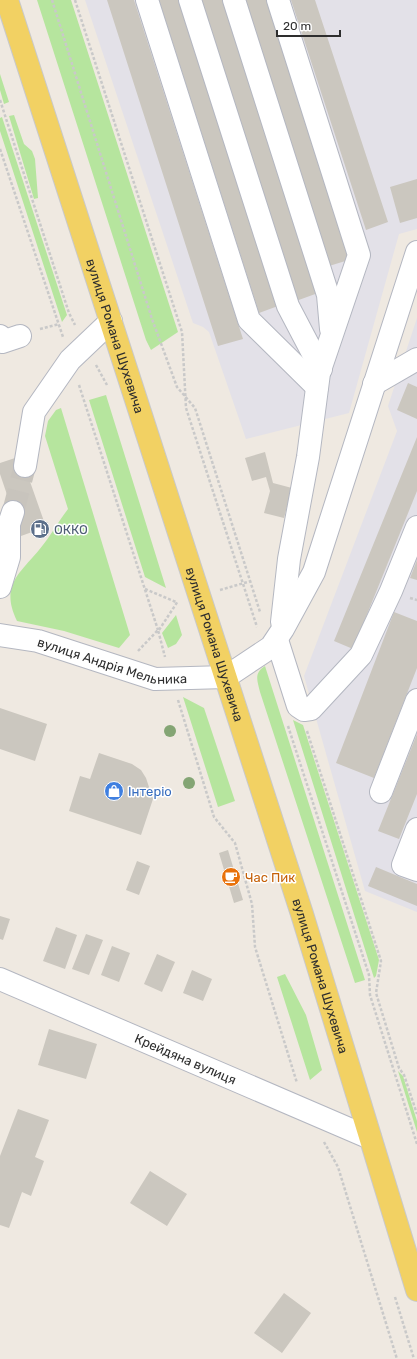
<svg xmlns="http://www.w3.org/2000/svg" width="417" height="1359" font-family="Rubik,sans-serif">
  <rect width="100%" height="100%" fill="#efe9e1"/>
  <path fill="#e3e1e8" d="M 85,0 L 417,0 L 417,229 L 399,234 L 349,413 L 246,439 L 209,332 L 203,327 L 193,323 Z
    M 417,318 L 417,912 L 365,891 L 304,676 L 397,431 L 388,406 Z"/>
  <path fill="#b6e59e" d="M 37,0 L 71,0 L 178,332 L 151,350 L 146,340 Z
    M 0,74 L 9,102 L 4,104 L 0,90 Z
    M 14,115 L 24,144 L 32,151 L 35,159 L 38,198 L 34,199 L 9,116 Z
    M 2,117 L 67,315 L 62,322 L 0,131 L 0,118 Z
    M 106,395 L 166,588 L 145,577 L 89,400 Z
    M 61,408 L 130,635 L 119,648 L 64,631 L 17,621 C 0,586 19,574 39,550 C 50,537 58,522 68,509 L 45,436 L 48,421 L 56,410 Z
    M 176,615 L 182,635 L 176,644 L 168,648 L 162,633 Z
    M 265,666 L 365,980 L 355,983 L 260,692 C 257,680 254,673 265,666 Z
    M 183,697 L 204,708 L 235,801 L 218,807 Z
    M 293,720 L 303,725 L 379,960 L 376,976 L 374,978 Z
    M 285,974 L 306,1015 L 322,1070 L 310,1080 L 277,977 Z
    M 398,1071 L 403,1076 L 417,1121 L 417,1132 Z"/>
  <path fill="#cbc7bf" d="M 107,0 L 134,0 L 243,339 L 218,346 Z
    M 159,0 L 180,0 L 278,306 L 259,313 Z
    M 200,0 L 224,0 L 318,293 L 296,301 Z
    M 244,0 L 269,0 L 352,259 L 329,266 Z
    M 291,0 L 315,0 L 388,222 L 366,230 Z
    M 417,179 L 417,218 L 400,223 L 390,187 Z
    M 408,383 L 417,387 L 417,419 L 397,410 Z
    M 417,437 L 417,491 L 353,649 L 334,641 Z
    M 265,452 L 273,483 L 292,488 L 284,518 L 264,513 L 270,491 L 266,477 L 252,481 L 245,458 Z
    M 21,456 L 46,527 L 21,536 L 0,474 L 0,463 Z
    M 417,560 L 417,580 L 410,578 Z
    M 394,612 L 417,621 L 417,668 L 374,778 L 336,763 Z
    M 0,708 L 47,724 L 35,761 L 0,749 Z
    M 417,734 L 417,794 L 399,839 L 378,831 Z
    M 99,753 L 132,764 L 141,770 L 146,778 L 153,799 L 141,835 L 69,811 L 80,776 L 90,779 Z
    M 228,850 L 243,900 L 234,903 L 219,853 Z
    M 137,861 L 150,866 L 139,895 L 126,890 Z
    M 376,867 L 417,884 L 417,906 L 368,886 Z
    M 0,916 L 10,919 L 3,940 L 0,939 Z
    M 56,927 L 77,935 L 65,969 L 43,961 Z
    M 86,934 L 103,940 L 89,975 L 72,969 Z
    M 112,946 L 130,953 L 119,982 L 101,975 Z
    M 157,954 L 175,962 L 162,992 L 144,984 Z
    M 192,970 L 212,979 L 203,1001 L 183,993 Z
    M 49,1029 L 97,1044 L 86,1079 L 38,1065 Z
    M 18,1109 L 49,1120 L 35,1157 L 44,1161 L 31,1196 L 22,1192 L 9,1228 L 0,1225 L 0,1156 Z
    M 150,1171 L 187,1194 L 167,1226 L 130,1203 Z
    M 284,1293 L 311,1313 L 282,1353 L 254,1333 Z"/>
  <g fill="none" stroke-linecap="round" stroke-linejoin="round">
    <path stroke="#c8c4bd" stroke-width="22" stroke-dasharray="22 11" stroke-linecap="butt" d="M 13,512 L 25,466"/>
    <g stroke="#b4b7c1" stroke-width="24">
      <g id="minor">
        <path d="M 147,0 L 249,320 L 317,387"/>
        <path d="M 190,0 L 288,306 L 321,369"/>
        <path d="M 234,0 L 328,295 L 331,329"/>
        <path d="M 278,0 L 359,255 L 319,373 L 308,457 L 289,559 L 282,622"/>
        <path d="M 0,336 L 2,342 L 20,336"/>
        <path d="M 374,384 L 417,359"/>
        <path d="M 25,466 L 34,412 L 70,360 L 111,321"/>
        <path d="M 0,587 L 9,557 L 9,524 L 13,512"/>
        <path id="s1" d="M 0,635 L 38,641 L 155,679 L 226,677 L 271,647 L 283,629 L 314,572 L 417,252"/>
        <path d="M 277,640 L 298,706 L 304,710 L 311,709 L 361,655 L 391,591 L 417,527"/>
        <path d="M 381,792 L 417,700"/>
        <path d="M 417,829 L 403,865 L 417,870"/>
        <path id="s2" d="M 0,979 L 370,1138"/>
      </g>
    </g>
    <g stroke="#c9c9c9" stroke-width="24">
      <g id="major">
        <path id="s3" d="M 7,0 L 302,914 L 417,1290"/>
      </g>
    </g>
    <path stroke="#c9c9c9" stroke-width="2.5" stroke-dasharray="3 2" stroke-linecap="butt" d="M 52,0 L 152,319 L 177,387 L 195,408 L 260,612
      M 75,0 L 182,332 L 186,408 L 257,627
      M 0,100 L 69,313 L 75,325
      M 0,149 L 63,337
      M 40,329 L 59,324
      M 96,365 L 107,385
      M 79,385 L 158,630
      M 145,589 L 176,602
      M 220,590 L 251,581
      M 410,598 L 417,600
      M 159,630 L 178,601
      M 138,651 L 158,630 L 165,657
      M 178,700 L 214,817 L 235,843 L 252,904 L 255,947 L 297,1083
      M 288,726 L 369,975 L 370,995 L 417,1144
      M 307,731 L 381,961 L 376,993 L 399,1068 L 404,1075 L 417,1114
      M 324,1142 L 338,1167 L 397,1359
      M 395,1297 L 414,1359"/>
    <use href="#minor" stroke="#fff" stroke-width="22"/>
    <use href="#major" stroke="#f2d163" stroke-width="22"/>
  </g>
  <g fill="#84a574">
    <circle cx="170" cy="731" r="6"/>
    <circle cx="189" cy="783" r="6"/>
  </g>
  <defs>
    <g id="fuel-disc" transform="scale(1)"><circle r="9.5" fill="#5c6f8a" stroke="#fff"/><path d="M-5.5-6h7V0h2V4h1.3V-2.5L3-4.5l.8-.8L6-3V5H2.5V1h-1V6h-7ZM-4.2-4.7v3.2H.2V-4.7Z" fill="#fff"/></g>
    <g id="shop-disc" transform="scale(1)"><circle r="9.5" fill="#3f7fe0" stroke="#fff"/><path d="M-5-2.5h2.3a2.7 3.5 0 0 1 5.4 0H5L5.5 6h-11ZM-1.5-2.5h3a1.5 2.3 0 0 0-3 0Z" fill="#fff"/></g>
    <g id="cafe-disc" transform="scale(1)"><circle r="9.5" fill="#e8710a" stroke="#fff"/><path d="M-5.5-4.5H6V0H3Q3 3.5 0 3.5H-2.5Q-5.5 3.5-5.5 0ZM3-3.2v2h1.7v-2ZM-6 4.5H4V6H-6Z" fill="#fff"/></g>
  </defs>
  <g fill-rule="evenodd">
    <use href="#fuel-disc" x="40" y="529"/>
    <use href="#shop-disc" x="114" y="791"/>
    <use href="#cafe-disc" x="231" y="877"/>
  </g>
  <g text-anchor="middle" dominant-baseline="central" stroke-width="3" stroke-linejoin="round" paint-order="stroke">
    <g font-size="13" fill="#2e2e2e" stroke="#fff">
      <text stroke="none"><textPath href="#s3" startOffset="353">вулиця Романа Шухевича</textPath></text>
      <text stroke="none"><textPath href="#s3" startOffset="677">вулиця Романа Шухевича</textPath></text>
      <text stroke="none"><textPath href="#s1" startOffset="116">вулиця Андрія Мельника</textPath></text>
      <text stroke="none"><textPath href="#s3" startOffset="1025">вулиця Романа Шухевича</textPath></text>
      <text stroke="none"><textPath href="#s2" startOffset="202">Крейдяна вулиця</textPath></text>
    </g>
    <g font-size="13" fill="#4e5e75" stroke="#fff" text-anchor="start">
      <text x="54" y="529">ОККО</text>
    </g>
    <g font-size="13" fill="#366cbe" stroke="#fff" text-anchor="start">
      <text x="128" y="791">Інтеріо</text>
    </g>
    <g font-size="13" fill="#c56008" stroke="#fff" text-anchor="start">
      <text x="245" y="877">Час Пик</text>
    </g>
  </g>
  <path d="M277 30v6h63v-6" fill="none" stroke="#2e2e2e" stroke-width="2"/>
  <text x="283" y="30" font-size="12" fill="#2e2e2e" stroke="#ffffff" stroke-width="3" paint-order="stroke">20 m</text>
</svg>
